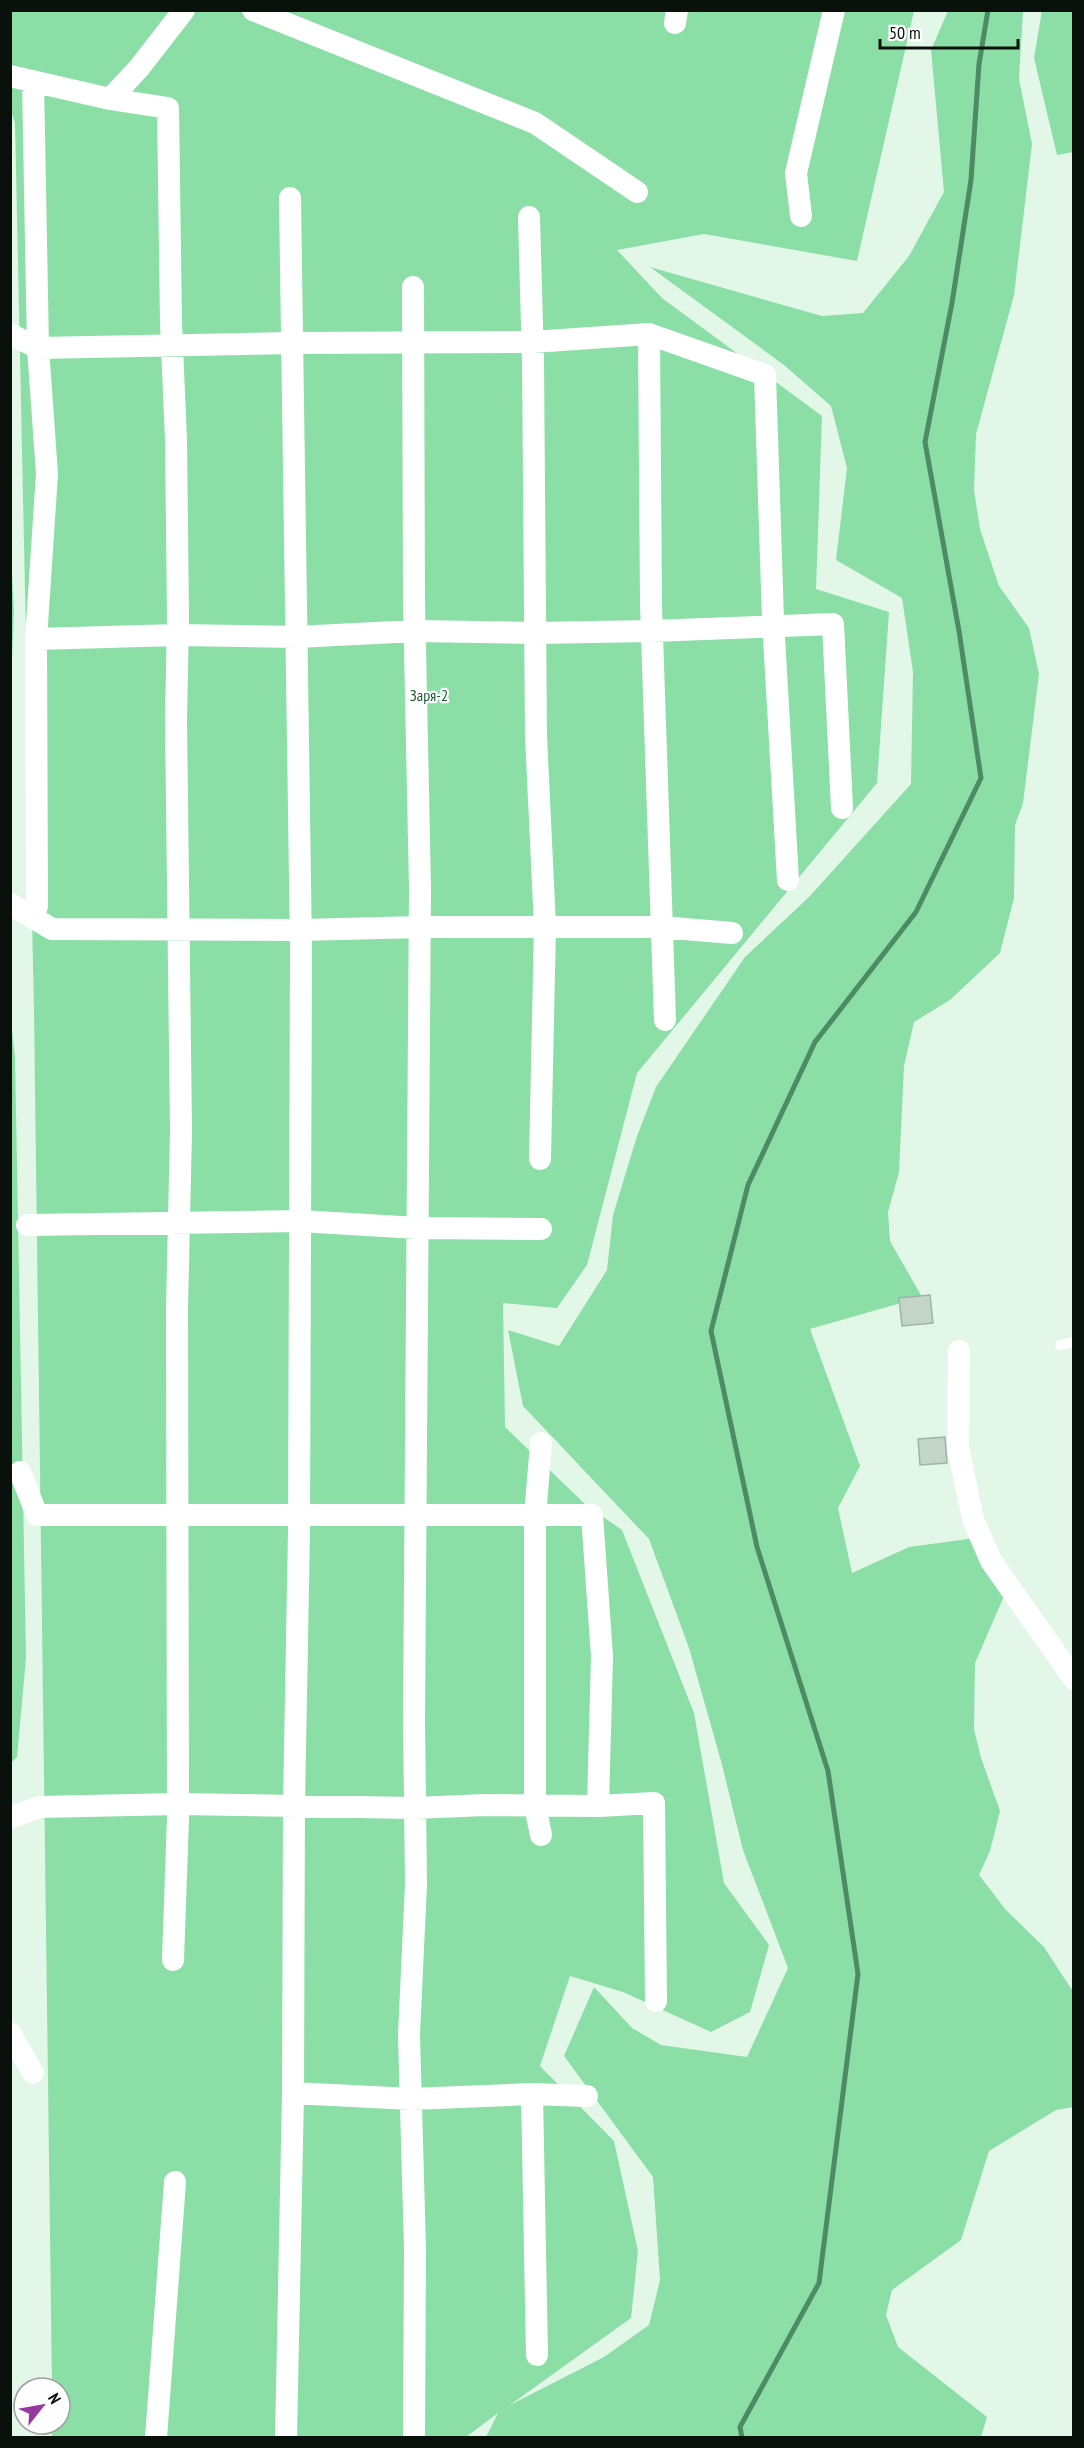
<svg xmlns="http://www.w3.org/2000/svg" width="1084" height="2448" font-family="'PT Sans Narrow',sans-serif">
  <rect width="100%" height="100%" fill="#e3f7e9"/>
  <path fill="#8cdea7" d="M 1042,10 L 1073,11 L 1073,152 L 1057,155 L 1034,58 Z
    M 11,11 L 914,11 L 857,261 L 704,234 L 617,250 L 662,298 L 822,416 L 816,589 L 889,612 L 877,783 L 637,1073 L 587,1265 L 557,1308 L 503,1303 L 505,1427 L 586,1505 L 622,1530 L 694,1713 L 724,1883 L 769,1945 L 750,2012 L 711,2032 L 623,1992 L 570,1976 L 540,2066 L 614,2141 L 638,2251 L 631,2318 L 510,2405 L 604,2357 L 649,2325 L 660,2280 L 653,2177 L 564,2056 L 594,1987 L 632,2028 L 661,2045 L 747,2057 L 788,1968 L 743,1850 L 721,1761 L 689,1648 L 649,1539 L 523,1406 L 508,1330 L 559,1346 L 607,1270 L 613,1215 L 637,1136 L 656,1087 L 745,957 L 809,897 L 911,784 L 913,672 L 902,598 L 836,560 L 847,468 L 831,406 L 784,365 L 650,267 L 822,316 L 863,313 L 909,256 L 944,192 L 931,50 L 948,11 L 1023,11 L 1019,79 L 1032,144 L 1014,295 L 976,434 L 974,490 L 980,529 L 999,586 L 1029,628 L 1039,674 L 1023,803 L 1015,825 L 1014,898 L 1000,953 L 950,1000 L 914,1022 L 904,1066 L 899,1172 L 888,1212 L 890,1241 L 922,1297 L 810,1329 L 860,1466 L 838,1508 L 852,1573 L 909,1547 L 990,1536 L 1004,1596 L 975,1663 L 974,1729 L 981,1758 L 1000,1811 L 990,1851 L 979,1875 L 1006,1910 L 1044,1947 L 1070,1987 L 1073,1990 L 1073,2107 L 1056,2110 L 989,2151 L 961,2240 L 892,2290 L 886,2315 L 898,2347 L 987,2417 L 981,2437 L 486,2437 L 498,2413 L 466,2437 L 52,2437 L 52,2424 L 60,2424 L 60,2388 L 52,2388 L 34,1012 L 15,123 L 11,112 Z
    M 11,556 L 14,610 L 11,684 Z
    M 10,1012 L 15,1058 L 26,1658 L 17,1757 L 11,1763 Z"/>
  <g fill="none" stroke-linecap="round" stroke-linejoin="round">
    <path stroke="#4e8b64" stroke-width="5" d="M 742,2438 L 740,2427 L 819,2283 L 858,1974 L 828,1771 L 757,1547 L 711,1331 L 748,1185 L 815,1042 L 916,912 L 981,778 L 959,631 L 925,442 L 952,303 L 971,180 L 979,64 L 988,10"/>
  </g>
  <path fill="#c2d5c7" stroke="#a1b3a6" stroke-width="1.5" d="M 930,1295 L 933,1323 L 902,1326 L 899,1298 Z
    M 945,1437 L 947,1463 L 920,1465 L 918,1439 Z"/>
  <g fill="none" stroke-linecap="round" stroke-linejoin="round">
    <path stroke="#fff" stroke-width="10" d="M 1060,1345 L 1074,1342"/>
    <path stroke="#fff" stroke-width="22" d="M 253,10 L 535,123 L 637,192
      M 675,23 L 677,10
      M 10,76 L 110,99 L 168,108 L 171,323 L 176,440 L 178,617 L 176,720 L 181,1132 L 177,1308 L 178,1817 L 173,1960
      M 110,99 L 139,68 L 184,10
      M 801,216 L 796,173 L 834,10
      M 529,217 L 533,361 L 536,736 L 545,926 L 540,1159
      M 413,287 L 414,600 L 420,888 L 414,1721 L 416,1884 L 409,2035 L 415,2249 L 414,2438
      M 10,334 L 38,348 L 292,343 L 532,342 L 649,334 L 765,375 L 773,620 L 788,880
      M 649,334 L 651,605 L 665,1020
      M 36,639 L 178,635 L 297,637 L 415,631 L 534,633 L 652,631 L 833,624 L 842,808
      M 10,904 L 52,929 L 301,930 L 420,927 L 661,927 L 732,933
      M 33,918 L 37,906 L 36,639 L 47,474 L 38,348 L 33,81
      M 27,1225 L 300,1221 L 417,1228 L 541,1229
      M 959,1351 L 958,1448 L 973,1519 L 991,1561 L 1074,1679
      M 541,1443 L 535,1517 L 535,1806 L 541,1835
      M 20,1472 L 37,1515 L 592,1515 L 602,1656 L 598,1806
      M 10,1818 L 39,1807 L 178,1804 L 415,1808 L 485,1805 L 598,1806 L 654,1803 L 656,2001
      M 10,2033 L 33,2073
      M 293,2093 L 411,2099 L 532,2094 L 587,2096
      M 532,2094 L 537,2355
      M 156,2438 L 175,2182
      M 286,2438 L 293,2093 L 294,1805 L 299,1531 L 301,948 L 290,198"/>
  </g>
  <g text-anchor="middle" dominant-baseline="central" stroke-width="4.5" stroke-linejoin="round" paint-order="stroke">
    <g font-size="16" fill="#1e5b37" stroke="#fefefe">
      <text x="429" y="695">Заря-2</text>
    </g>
  </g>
  <rect width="1084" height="2448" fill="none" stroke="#0a110c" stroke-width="24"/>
  <g transform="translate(42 2406) rotate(59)"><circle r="28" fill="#fefefe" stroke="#9c9f9d" stroke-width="1.5"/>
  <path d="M0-4.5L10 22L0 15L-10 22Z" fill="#9538a2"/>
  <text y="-9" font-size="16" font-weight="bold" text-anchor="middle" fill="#0a110c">N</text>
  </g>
  <path d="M880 39v9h138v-9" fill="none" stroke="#0a110c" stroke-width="3"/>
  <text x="889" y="39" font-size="18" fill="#0a110c" stroke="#fefefe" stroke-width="4.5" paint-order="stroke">50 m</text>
</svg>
